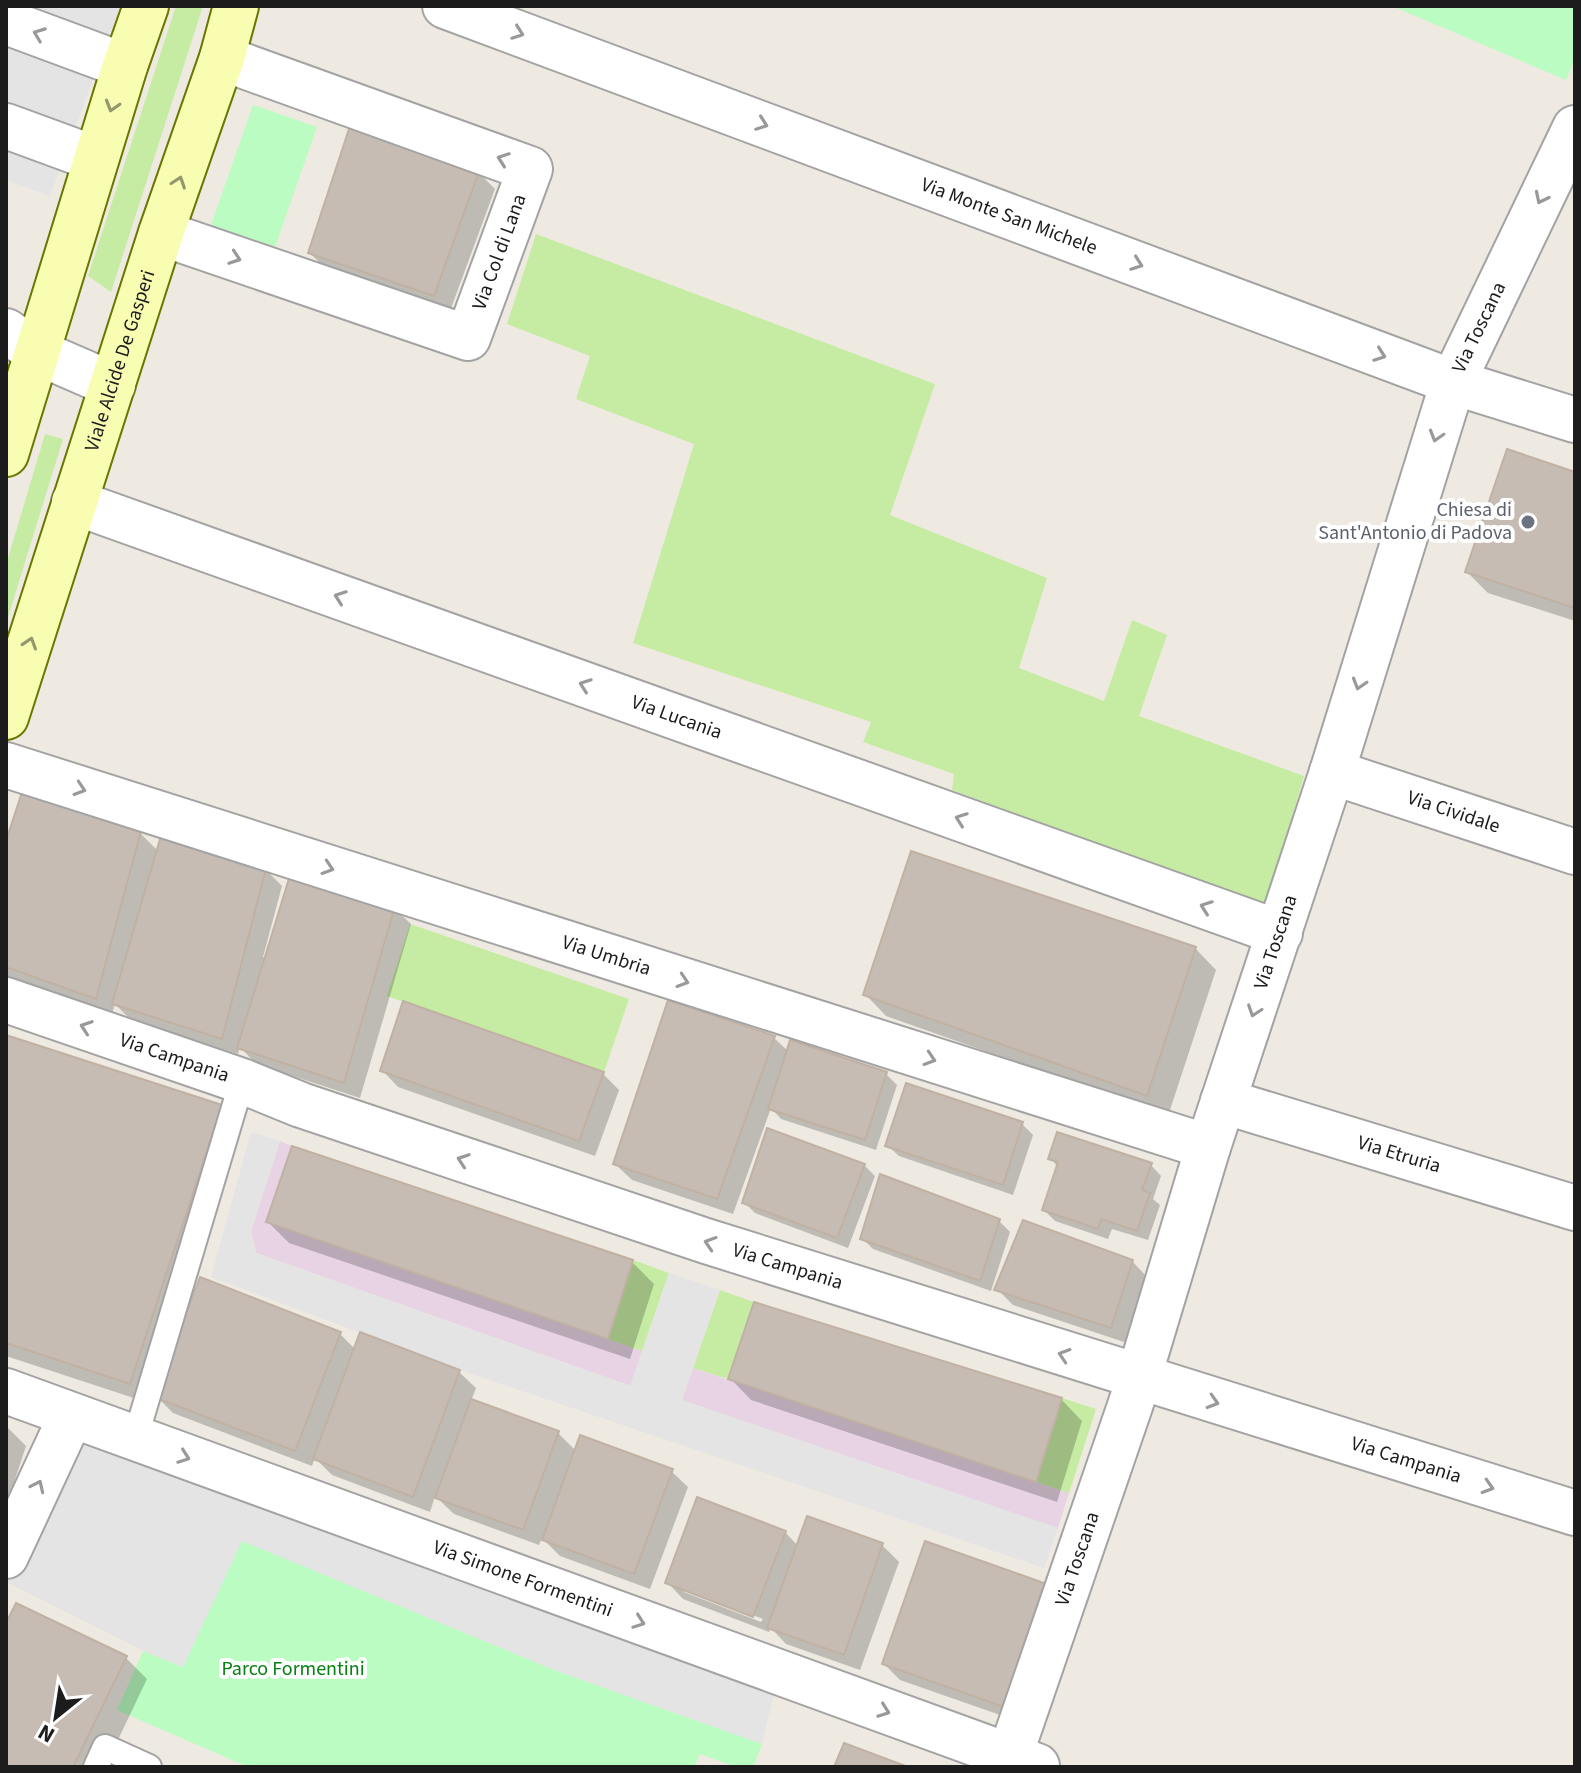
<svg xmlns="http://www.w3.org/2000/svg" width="1581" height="1773" font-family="'Source Sans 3',sans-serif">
  <rect width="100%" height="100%" fill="#eeeae1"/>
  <path fill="#e8d3e4" d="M 280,1141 L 292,1146 L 266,1222 L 642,1351 L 631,1386 L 256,1253 L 251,1231 Z
    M 693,1368 L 1069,1493 L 1058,1528 L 681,1400 Z"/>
  <path fill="#c6eca3" d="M 176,6 L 203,6 L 111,292 L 88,276 Z
    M 536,234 L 935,384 L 890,515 L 1047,578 L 1019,668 L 1104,701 L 1132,620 L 1167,635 L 1139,716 L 1304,776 L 1266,906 L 952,790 L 954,774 L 863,742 L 871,722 L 633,643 L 694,444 L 576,399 L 590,356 L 507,324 Z
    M 45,434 L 63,439 L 6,624 L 6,565 Z
    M 410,924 L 629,999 L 604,1072 L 387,996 Z
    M 633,1260 L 669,1273 L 642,1351 L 608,1339 Z
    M 720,1290 L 754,1302 L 728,1379 L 693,1368 Z
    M 1062,1398 L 1096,1409 L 1069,1493 L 1036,1482 Z"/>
  <path fill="#bafcc1" d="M 1392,6 L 1575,6 L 1575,58 L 1566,80 Z
    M 253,105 L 317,127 L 275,247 L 211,225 Z
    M 241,1540 L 557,1671 L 762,1744 L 753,1767 L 736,1767 L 700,1754 L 694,1767 L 248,1767 L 117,1710 L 143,1651 L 183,1667 Z"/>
  <path fill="#e4e4e4" d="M 6,6 L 120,6 L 50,196 L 6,180 Z
    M 251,1132 L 280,1141 L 251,1231 L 256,1253 L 630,1386 L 669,1273 L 720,1290 L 682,1400 L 1058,1528 L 1044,1568 L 460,1370 L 211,1277 Z
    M 71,1416 L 779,1673 L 762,1744 L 557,1671 L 242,1541 L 183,1667 L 144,1651 L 6,1582 L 6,1556 Z"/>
  <path fill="#0003" fill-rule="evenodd" d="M 478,172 L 495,189 L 450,311 L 326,269 L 310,253 Z
    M 1575,474 L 1575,621 L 1488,593 L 1467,572 Z
    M 140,833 L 158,851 L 265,869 L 282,886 L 263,957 L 267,958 L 394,908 L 411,924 L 360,1098 L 256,1064 L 240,1047 L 238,1054 L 131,1020 L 115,1004 L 112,1014 L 6,976 L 6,848 Z
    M 1195,948 L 1216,970 L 1168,1116 L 886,1016 L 865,994 Z
    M 6,1037 L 220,1107 L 242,1128 L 162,1372 L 340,1334 L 356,1350 L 459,1372 L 476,1388 L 471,1401 L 558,1433 L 576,1451 L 671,1471 L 688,1487 L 650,1589 L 560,1556 L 542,1538 L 539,1545 L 454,1514 L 435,1496 L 430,1512 L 332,1475 L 315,1458 L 312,1466 L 173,1413 L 155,1395 L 152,1404 L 6,1356 Z
    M 774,1038 L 789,1052 L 886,1074 L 897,1085 L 876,1150 L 781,1119 L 771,1108 L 733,1214 L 632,1180 L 615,1164 Z
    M 382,1070 L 603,1074 L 619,1090 L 595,1156 L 398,1087 Z
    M 1022,1124 L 1033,1135 L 1013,1195 L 899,1156 L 888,1146 Z
    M 293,1148 L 632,1262 L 654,1284 L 630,1359 L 289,1243 L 268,1222 Z
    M 1050,1158 L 1151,1165 L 1161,1176 L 1153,1199 L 1160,1205 L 1148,1240 L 1112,1229 L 1108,1239 L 1055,1221 L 1044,1210 L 1058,1167 Z
    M 864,1165 L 875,1176 L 848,1248 L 755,1213 L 744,1202 Z
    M 999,1221 L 1010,1232 L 991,1291 L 873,1249 L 862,1238 Z
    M 1132,1261 L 1148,1278 L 1127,1343 L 1013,1305 L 997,1289 Z
    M 730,1378 L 1061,1399 L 1082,1421 L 1057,1502 L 751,1400 Z
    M 6,1426 L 26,1446 L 6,1507 Z
    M 808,1519 L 882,1545 L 899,1562 L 860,1670 L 786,1644 L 771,1628 L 769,1632 L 683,1599 L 667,1582 L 785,1532 L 798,1546 ZM 684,1588 L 763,1619 L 761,1622 L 684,1592 Z
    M 926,1544 L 1020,1722 L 900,1680 L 884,1664 Z
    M 6,1628 L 125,1657 L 147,1679 L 105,1767 L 6,1767 Z"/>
  <path fill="#c6bcb4" stroke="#c1b1a3" stroke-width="2" d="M 350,126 L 479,171 L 434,296 L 308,253 Z
    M 1507,449 L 1575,472 L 1575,608 L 1465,572 Z
    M 23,789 L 141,831 L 96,999 L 6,967 L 6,841 Z
    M 162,832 L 266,868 L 222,1039 L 112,1004 Z
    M 911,851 L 1196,947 L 1147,1096 L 863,995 Z
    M 291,872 L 395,906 L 344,1083 L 237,1048 Z
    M 668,1000 L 775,1036 L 717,1199 L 613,1164 Z
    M 403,1001 L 604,1072 L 579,1141 L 380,1071 Z
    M 6,1035 L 222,1105 L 130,1384 L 6,1343 Z
    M 790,1040 L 887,1072 L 865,1140 L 768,1109 Z
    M 906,1083 L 1023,1122 L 1003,1185 L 885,1146 Z
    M 767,1128 L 865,1164 L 837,1238 L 742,1203 Z
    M 1057,1132 L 1152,1163 L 1142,1190 L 1150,1193 L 1137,1231 L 1101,1219 L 1098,1229 L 1042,1210 L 1058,1162 L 1048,1159 Z
    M 292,1146 L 633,1260 L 608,1339 L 266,1222 Z
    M 880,1174 L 1000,1219 L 980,1281 L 860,1239 Z
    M 1023,1220 L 1133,1260 L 1111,1328 L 994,1290 Z
    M 200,1277 L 341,1332 L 295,1451 L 154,1397 Z
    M 754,1302 L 1062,1398 L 1036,1482 L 728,1379 Z
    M 360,1332 L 460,1370 L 413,1497 L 313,1459 Z
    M 471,1399 L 559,1431 L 523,1530 L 435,1498 Z
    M 580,1435 L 673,1469 L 634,1574 L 542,1540 Z
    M 697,1497 L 786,1531 L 753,1617 L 665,1583 Z
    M 807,1516 L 883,1543 L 844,1655 L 767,1628 Z
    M 925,1541 L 1047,1584 L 1004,1707 L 882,1664 Z
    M 16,1603 L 127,1656 L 73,1767 L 6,1767 L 6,1623 Z
    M 844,1743 L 908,1767 L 834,1767 Z"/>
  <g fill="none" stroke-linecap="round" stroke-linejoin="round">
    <g stroke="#a3a3a3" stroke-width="28">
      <path id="lane" d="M 135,1439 L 242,1081
        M 96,1767 L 105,1747 L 149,1767"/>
    </g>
    <g stroke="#a3a3a3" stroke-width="48">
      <g id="street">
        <path id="s1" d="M 445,6 L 1453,382 L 1575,420"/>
        <path d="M 6,22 L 125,66"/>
        <path d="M 6,126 L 96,159"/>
        <path id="s2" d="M 161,233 L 468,338 L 530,169 L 222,58"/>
        <path d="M 6,331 L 37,352 L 113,385"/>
        <path id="s3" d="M 74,502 L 1280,933"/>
        <path id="s4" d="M 6,765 L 1208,1147"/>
        <path id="s5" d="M 1332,772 L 1575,852"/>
        <path id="s6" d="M 6,1000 L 242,1081 L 301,1105 L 706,1241 L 1575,1513"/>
        <path id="s7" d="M 1223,1101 L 1575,1208"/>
        <path id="s8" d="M 6,1391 L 1037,1766"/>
        <path d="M 6,1556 L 71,1416"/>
        <path id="s9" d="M 1006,1767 L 1131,1403 L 1208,1147 L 1332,772 L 1453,382 L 1575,128"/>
      </g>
    </g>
    <g stroke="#687700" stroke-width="48">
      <g id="secondary">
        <path d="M 6,454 L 125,66 L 146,6"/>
        <path id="s10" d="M 6,717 L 161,233 L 222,58 L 236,6"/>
      </g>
    </g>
    <use href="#lane" stroke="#fff" stroke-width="24"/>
    <use href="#street" stroke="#fff" stroke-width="44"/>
    <use href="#secondary" stroke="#f8fdb1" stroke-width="44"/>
  </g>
  <defs><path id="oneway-chevron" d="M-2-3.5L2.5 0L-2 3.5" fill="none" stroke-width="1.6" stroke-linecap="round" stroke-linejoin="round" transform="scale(2)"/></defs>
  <g stroke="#999">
    <use href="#oneway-chevron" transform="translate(518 33) rotate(20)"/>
    <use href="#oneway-chevron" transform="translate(39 34) rotate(-159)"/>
    <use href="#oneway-chevron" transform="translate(762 124) rotate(20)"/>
    <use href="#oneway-chevron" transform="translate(503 159) rotate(-160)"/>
    <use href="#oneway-chevron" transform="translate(1541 198) rotate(116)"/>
    <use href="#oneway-chevron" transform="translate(235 258) rotate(19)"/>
    <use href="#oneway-chevron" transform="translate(1137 264) rotate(20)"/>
    <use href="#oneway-chevron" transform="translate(1380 355) rotate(20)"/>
    <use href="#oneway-chevron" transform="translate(1436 436) rotate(107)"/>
    <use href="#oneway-chevron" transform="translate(340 597) rotate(-160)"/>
    <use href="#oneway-chevron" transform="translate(1359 684) rotate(107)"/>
    <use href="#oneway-chevron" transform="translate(585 685) rotate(-160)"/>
    <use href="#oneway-chevron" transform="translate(80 789) rotate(18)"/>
    <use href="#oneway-chevron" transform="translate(961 819) rotate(-160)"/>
    <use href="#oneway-chevron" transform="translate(328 868) rotate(18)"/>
    <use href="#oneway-chevron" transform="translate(1206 907) rotate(-160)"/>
    <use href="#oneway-chevron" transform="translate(683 981) rotate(18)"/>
    <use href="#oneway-chevron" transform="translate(1254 1011) rotate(109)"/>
    <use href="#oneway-chevron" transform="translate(86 1027) rotate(-161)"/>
    <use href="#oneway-chevron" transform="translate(930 1059) rotate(18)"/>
    <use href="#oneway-chevron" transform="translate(463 1160) rotate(-161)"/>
    <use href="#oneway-chevron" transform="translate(710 1243) rotate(-162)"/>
    <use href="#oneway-chevron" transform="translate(1064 1355) rotate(-162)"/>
    <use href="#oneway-chevron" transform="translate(1213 1402) rotate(17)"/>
    <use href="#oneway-chevron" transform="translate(184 1457) rotate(20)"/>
    <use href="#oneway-chevron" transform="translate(38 1486) rotate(-65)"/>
    <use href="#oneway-chevron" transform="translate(1488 1487) rotate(17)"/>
    <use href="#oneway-chevron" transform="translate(639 1622) rotate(20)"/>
    <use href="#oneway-chevron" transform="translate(884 1711) rotate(20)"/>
  </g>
  <g stroke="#95986e">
    <use href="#oneway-chevron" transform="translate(112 106) rotate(107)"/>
    <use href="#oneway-chevron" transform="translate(179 182) rotate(-71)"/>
    <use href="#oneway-chevron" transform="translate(30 643) rotate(-72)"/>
  </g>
  <circle fill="#6b7280" stroke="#fff" stroke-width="3" cx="1528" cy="522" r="8"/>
  <g text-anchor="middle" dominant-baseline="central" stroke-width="8" stroke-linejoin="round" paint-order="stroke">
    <g font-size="20" fill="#1c1c1c" stroke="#fff">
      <text stroke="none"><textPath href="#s1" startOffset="602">Via Monte San Michele</textPath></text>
      <text stroke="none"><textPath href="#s2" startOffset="416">Via Col di Lana</textPath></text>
      <text stroke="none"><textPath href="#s9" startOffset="1516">Via Toscana</textPath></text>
      <text stroke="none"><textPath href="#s10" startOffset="374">Viale Alcide De Gasperi</textPath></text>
      <text stroke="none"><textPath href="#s3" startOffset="640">Via Lucania</textPath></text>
      <text stroke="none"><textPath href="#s5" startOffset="128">Via Cividale</textPath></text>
      <text stroke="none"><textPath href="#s9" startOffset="868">Via Toscana</textPath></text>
      <text stroke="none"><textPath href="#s4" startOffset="630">Via Umbria</textPath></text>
      <text stroke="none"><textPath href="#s6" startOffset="178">Via Campania</textPath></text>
      <text stroke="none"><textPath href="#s7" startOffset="184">Via Etruria</textPath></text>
      <text stroke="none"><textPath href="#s6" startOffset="826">Via Campania</textPath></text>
      <text stroke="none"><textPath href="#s6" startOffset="1474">Via Campania</textPath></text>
      <text stroke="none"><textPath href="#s9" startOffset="220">Via Toscana</textPath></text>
      <text stroke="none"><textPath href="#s8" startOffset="550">Via Simone Formentini</textPath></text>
    </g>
    <g font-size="20" fill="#5b616d" stroke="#fff" text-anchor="end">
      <text x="1512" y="510">Chiesa di<tspan x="1512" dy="23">Sant'Antonio di Padova</tspan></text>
    </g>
    <g font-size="20" fill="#058011" stroke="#fff">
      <text x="293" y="1669">Parco Formentini</text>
    </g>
  </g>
  <rect width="1581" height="1773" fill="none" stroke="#1c1c1c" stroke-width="16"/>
  <g transform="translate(56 1717) rotate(210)" stroke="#ffffff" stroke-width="6" paint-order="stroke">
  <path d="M0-6L14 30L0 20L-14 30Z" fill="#1c1c1c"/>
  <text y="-12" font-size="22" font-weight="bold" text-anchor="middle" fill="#1c1c1c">N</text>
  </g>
</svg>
